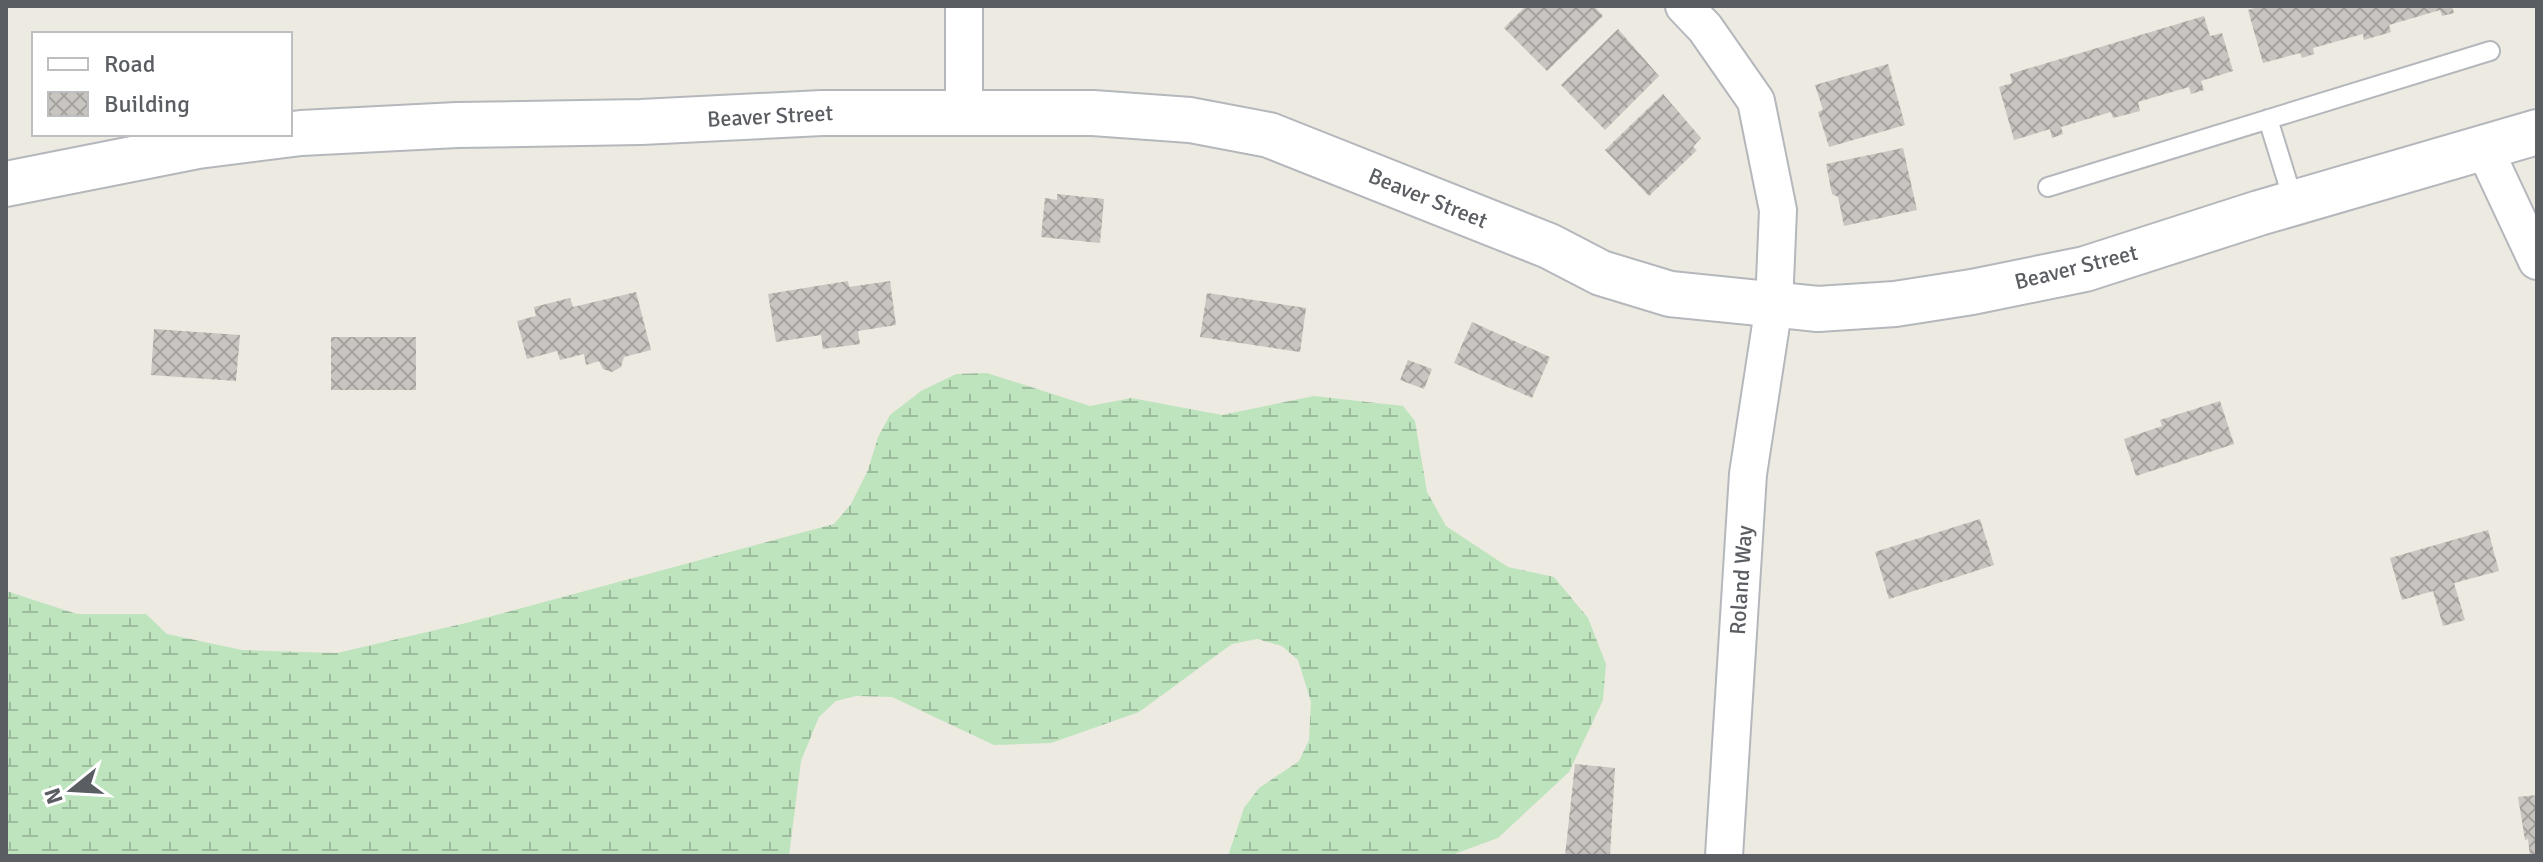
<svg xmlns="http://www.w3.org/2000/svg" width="2543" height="862" font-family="Signika,sans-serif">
  <defs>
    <pattern id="wetland-marsh" width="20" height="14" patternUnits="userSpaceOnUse" patternTransform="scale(2)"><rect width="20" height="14" fill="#bee4be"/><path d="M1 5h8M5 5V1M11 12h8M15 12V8" fill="none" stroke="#9dbc9e"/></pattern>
    <pattern id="building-cross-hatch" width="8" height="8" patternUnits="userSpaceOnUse" patternTransform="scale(2)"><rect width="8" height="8" fill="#c8c4bf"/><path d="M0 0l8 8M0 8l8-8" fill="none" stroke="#a5a29f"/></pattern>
  </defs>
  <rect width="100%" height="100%" fill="#edeae1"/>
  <path fill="url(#wetland-marsh)" d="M 987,373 L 1090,406 L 1131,398 L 1222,415 L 1314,396 L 1403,406 L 1415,421 L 1427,492 L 1446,526 L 1508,567 L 1554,577 L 1588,618 L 1606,664 L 1603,700 L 1569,772 L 1498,838 L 1449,856 L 1228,856 L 1244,808 L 1259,788 L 1299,761 L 1309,740 L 1311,702 L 1298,660 L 1282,646 L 1257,639 L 1232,644 L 1139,712 L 1051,743 L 994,745 L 892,697 L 856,696 L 836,701 L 819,717 L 801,761 L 789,856 L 6,856 L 6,591 L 77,614 L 146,614 L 167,634 L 242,650 L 337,653 L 466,623 L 834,524 L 851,504 L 868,470 L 878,437 L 890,415 L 921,391 L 956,374 Z"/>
  <path fill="url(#building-cross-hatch)" d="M 1526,6 L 1594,6 L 1603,16 L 1547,71 L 1504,28 Z
    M 2261,6 L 2452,6 L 2454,13 L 2442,16 L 2440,10 L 2389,25 L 2391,32 L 2364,40 L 2363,34 L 2313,48 L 2314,54 L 2302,58 L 2300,53 L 2263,63 L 2248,10 Z
    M 2204,16 L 2210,36 L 2222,33 L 2233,71 L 2201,81 L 2204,90 L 2191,94 L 2189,87 L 2138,102 L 2140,111 L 2113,118 L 2111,112 L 2061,127 L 2063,134 L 2052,138 L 2050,129 L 2014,140 L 1999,87 L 2012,83 L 2010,74 Z
    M 1618,29 L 1659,76 L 1605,130 L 1561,85 Z
    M 1888,64 L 1905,125 L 1829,147 L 1818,112 L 1823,110 L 1815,85 Z
    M 1663,94 L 1701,138 L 1693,147 L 1697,150 L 1649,196 L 1605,150 Z
    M 1903,148 L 1917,210 L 1844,226 L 1838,197 L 1832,194 L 1826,164 Z
    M 1057,194 L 1104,199 L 1100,243 L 1041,237 L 1045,198 L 1057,200 Z
    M 848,281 L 849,287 L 890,281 L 896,325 L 858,331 L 860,344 L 823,349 L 821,335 L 776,342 L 768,294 Z
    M 636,292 L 651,350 L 624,357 L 621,367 L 612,372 L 603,369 L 599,361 L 586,365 L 584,354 L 560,360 L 557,351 L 527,359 L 517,321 L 536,316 L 534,307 L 570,298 L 573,307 Z
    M 1207,293 L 1306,308 L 1300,352 L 1200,337 Z
    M 1472,322 L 1550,357 L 1532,398 L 1454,363 Z
    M 154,329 L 240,335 L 236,381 L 151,375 Z
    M 331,337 L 416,337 L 416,390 L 331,390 Z
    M 1408,360 L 1432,369 L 1424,389 L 1400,380 Z
    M 2220,401 L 2234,444 L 2136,476 L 2124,439 L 2162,426 L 2160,420 Z
    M 1980,519 L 1994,565 L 1889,599 L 1875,552 Z
    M 2488,530 L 2499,571 L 2454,583 L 2465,620 L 2443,626 L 2433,591 L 2402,600 L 2390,558 Z
    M 1575,764 L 1615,768 L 1610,856 L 1565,856 Z
    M 2537,795 L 2537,856 L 2530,856 L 2528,839 L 2525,840 L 2518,797 Z"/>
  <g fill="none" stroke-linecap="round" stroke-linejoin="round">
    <g stroke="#b4b7bc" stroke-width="22">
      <path id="service" d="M 2268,119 L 2294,203
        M 2048,187 L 2490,51"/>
    </g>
    <g stroke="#b4b7bc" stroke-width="40">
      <path id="minor" d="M 964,6 L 964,114
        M 1684,6 L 1705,28 L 1756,101 L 1778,210 L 1774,305 L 1748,474 L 1724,856
        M 2484,148 L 2537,261"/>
    </g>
    <g stroke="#b4b7bc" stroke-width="48">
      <path id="tertiary" d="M 6,184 L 198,146 L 301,133 L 457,125 L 641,122 L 822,113 L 1093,113 L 1190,120 L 1269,135 L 1549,246 L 1601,273 L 1670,294 L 1818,309 L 1895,304 L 1972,292 L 2085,269 L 2259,213 L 2537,132"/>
    </g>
    <use href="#service" stroke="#fff" stroke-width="18"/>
    <use href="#minor" stroke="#fff" stroke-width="36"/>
    <use href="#tertiary" stroke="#fff" stroke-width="44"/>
  </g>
  <g text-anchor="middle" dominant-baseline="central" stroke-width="6" stroke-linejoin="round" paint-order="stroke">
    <g font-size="22" fill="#5a5d62" stroke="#fff">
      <text transform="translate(770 116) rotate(-3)">Beaver Street</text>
      <text transform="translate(1428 198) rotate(22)">Beaver Street</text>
      <text transform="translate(2076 267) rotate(-14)">Beaver Street</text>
      <text transform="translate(1741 580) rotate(-86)">Roland Way</text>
    </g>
  </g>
  <rect width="2543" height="862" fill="none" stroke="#5a5d62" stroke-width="16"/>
  <rect x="32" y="32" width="260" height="104" fill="#ffffff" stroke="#bdbec0" stroke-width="2"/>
  <rect x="48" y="58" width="40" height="12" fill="#ffffff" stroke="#bdbec0" stroke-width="2"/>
  <text x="104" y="72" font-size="24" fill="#5a5d62">Road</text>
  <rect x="48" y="92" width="40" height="24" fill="url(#building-cross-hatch)" stroke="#bdbec0" stroke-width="2"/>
  <text x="104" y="112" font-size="24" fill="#5a5d62">Building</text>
  <g transform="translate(72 790) rotate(252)" stroke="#ffffff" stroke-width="6" paint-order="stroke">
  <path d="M0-6L14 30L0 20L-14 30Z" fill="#5a5d62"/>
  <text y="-12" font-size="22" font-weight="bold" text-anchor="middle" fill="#5a5d62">N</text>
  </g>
</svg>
